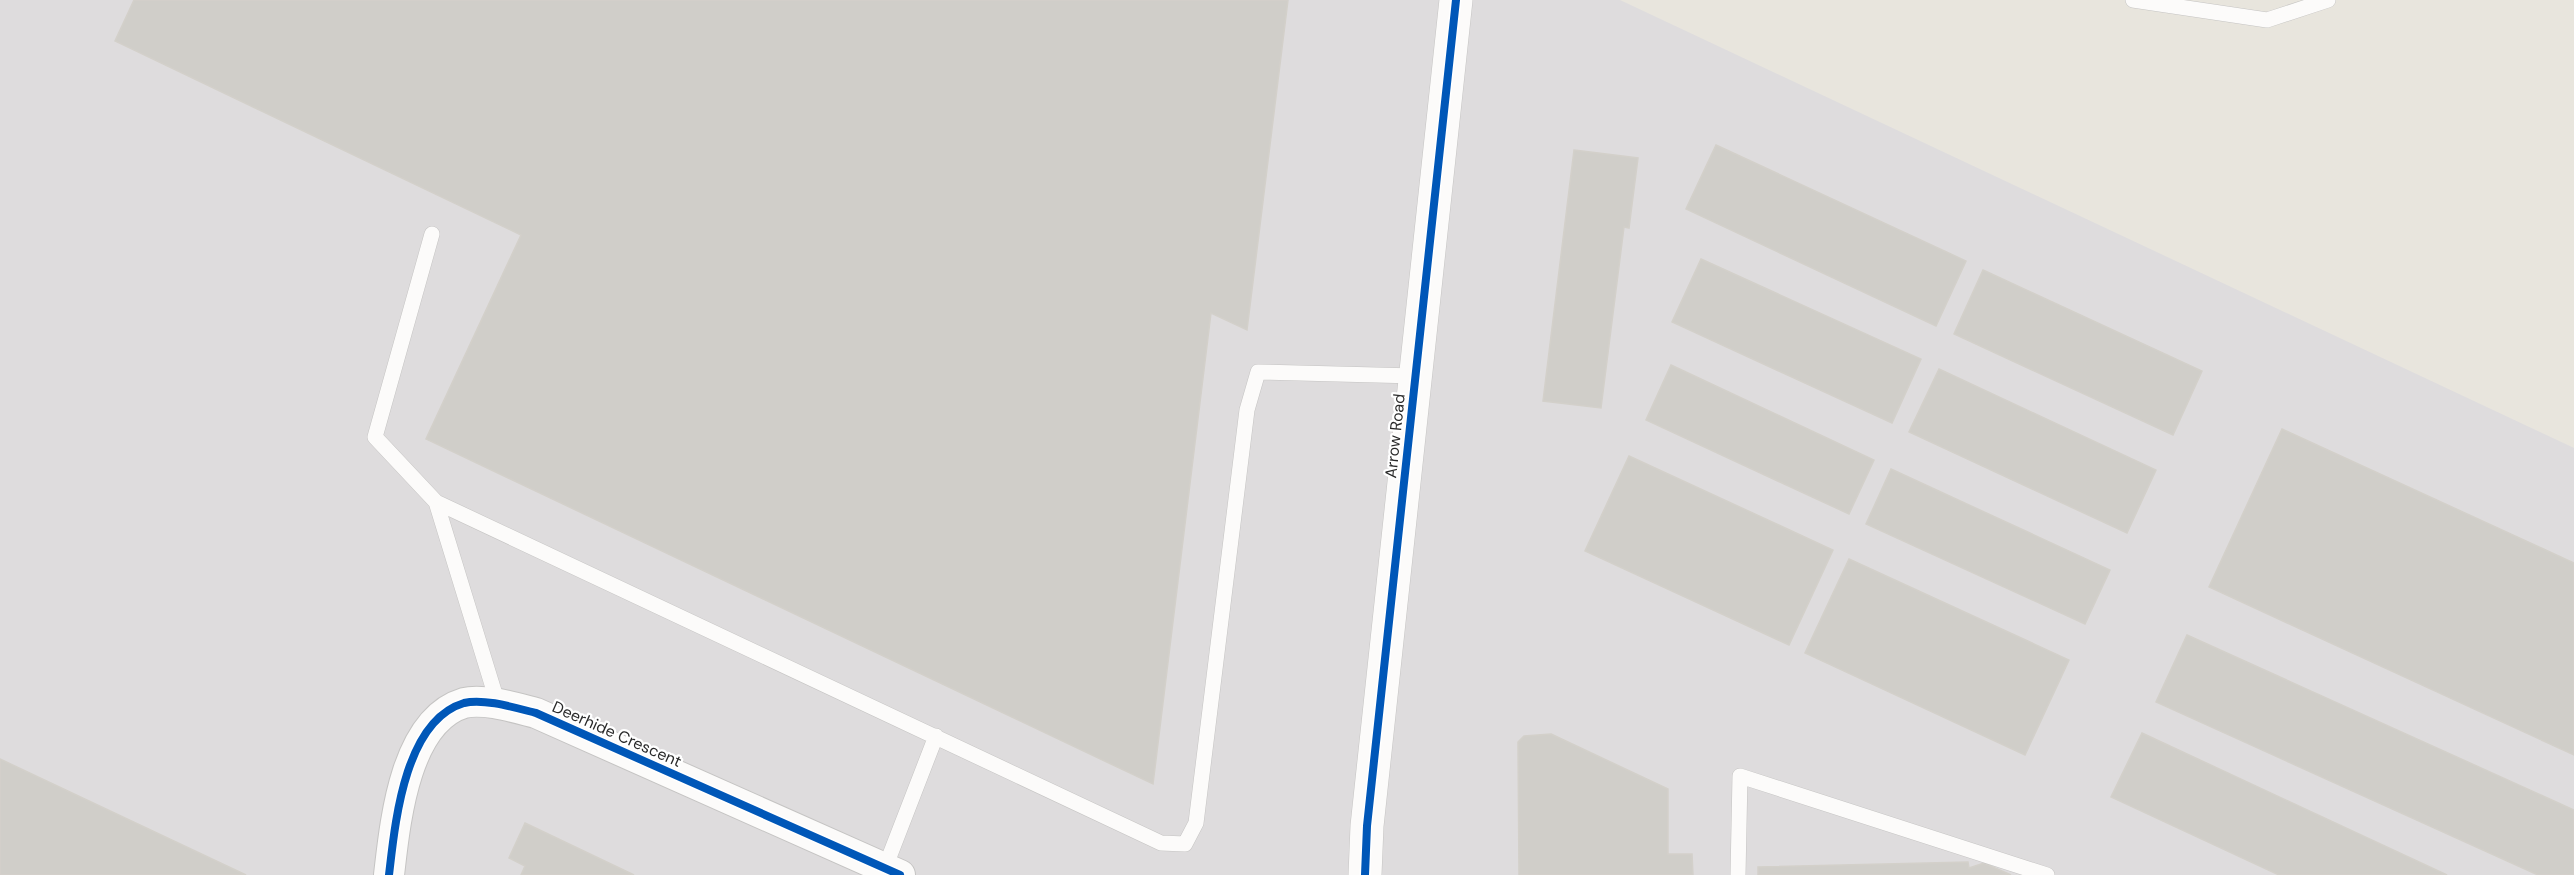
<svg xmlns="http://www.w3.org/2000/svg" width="2574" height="875" font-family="'DM Sans',sans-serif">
  <rect width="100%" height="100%" fill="#e8e5dd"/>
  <path fill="#dedcdd" d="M 0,0 L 1620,0 L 2574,448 L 2574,875 L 0,875 Z"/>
  <path fill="#d0cec9" stroke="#d3d0ca" stroke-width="1.5" d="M 134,0 L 1288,0 L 1247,330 L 1211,313 L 1153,784 L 426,439 L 521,235 L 115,41 Z
    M 1716,145 L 1966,261 L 1936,326 L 1686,209 Z
    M 1574,150 L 1638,158 L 1629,228 L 1624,227 L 1601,408 L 1543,401 Z
    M 1701,259 L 1921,359 L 1892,423 L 1672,322 Z
    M 1983,270 L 2202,371 L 2173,435 L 1954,334 Z
    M 1671,365 L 1874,460 L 1849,514 L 1646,420 Z
    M 1939,369 L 2156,470 L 2127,533 L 1909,432 Z
    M 2282,429 L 2574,563 L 2574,755 L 2209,587 Z
    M 1629,456 L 1833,550 L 1789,645 L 1585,551 Z
    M 1891,469 L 2110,570 L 2085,624 L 1866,524 Z
    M 1849,559 L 2069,660 L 2025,755 L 1805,653 Z
    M 2187,635 L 2574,810 L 2574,875 L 2538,875 L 2156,702 Z
    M 2142,733 L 2447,875 L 2279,875 L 2111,797 Z
    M 1551,734 L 1668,789 L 1668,854 L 1692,854 L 1693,875 L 1519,875 L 1518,742 L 1524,736 Z
    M 0,759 L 246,875 L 0,875 Z
    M 525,823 L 634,875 L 521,875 L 525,866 L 509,858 Z
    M 1968,862 L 1969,868 L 1984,863 L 2011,875 L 1758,875 L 1758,867 Z"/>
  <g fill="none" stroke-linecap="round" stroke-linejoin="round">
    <g stroke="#c5c4c3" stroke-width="16">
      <path id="lane" d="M 2133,0 L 2267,20 L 2328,0
        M 432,234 L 375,437 L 436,502 L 1161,843 L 1185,844 L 1196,823 L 1247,410 L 1258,372 L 1415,376
        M 436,502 L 498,704
        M 883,873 L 936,736
        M 1738,875 L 1740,776 L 2047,875"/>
    </g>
    <g stroke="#c5c4c3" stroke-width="32">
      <path id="street" d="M 389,875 C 395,824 404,721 464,703 C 484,698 516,708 536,713 L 900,875"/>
    </g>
    <g stroke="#c5c4c3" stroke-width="34">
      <path id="secondary" d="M 1365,875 L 1367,826 L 1456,0"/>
    </g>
    <use href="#lane" stroke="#fcfbfa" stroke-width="15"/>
    <use href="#street" stroke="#fcfbfa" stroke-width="30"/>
    <use href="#secondary" stroke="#fcfbfa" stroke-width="33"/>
    <g stroke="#fff" stroke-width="11">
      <path id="cycleway" d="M 389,875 C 395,824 404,721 464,703 C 484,698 516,708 536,713 L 900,875
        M 1365,875 L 1367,826 L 1456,0"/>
    </g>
    <use href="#cycleway" stroke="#0057b8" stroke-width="8"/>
  </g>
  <g text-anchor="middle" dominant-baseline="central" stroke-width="4.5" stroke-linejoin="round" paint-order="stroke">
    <g font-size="16" fill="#292929" stroke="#fff">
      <text transform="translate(1395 436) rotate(-84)">Arrow Road</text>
      <text transform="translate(617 734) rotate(24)">Deerhide Crescent</text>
    </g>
  </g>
</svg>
